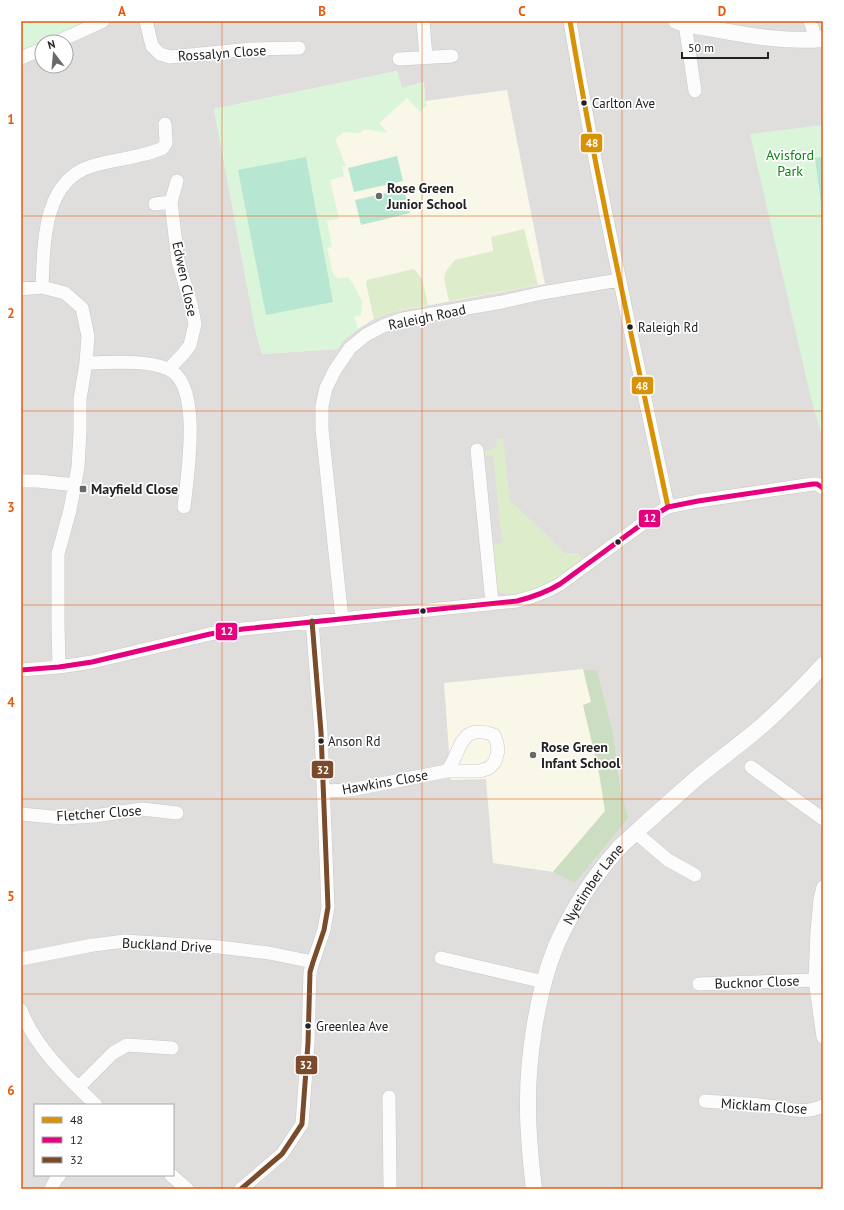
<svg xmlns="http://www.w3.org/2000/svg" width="844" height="1210" font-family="'PT Sans',sans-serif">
  <rect width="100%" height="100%" fill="#f0eeeb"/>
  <path fill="#dfdedc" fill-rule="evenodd" d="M 21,21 L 823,21 L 823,1189 L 21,1189 ZM 42,42 L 66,42 L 66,66 L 42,66 ZM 35,1105 L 173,1105 L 173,1175 L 35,1175 Z"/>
  <path fill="#f8f7e8" d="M 397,71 L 402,88 L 424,82 L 425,101 L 507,90 L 545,284 L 392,312 L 374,319 L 358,329 L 344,340 L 337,349 L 262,354 L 256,333 L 214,109 Z
    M 583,669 L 597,670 L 613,732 L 621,793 L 553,872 L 493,863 L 486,779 L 451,780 L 444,683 Z"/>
  <path fill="#ddeccb" d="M 524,229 L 538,285 L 449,301 L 444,278 L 446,271 L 455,260 L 493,251 L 493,248 L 491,237 Z
    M 414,269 L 422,279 L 428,305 L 392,312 L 374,319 L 366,283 L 367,280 Z
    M 503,438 L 510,500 L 565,553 L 578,553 L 582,559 C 570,567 557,579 544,585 C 535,590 505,600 498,589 C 491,580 492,556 491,544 L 502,543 L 493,455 L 485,456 L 484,452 L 497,447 L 496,439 Z"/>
  <path fill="#cbdec1" d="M 583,669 L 597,670 L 613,732 L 621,793 L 628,818 L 575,883 L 553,872 L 605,811 L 599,773 L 583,705 L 591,702 Z"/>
  <path fill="#daf5da" d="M 21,21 L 85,21 L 21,51 Z
    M 397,71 L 402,88 L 424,82 L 425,101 L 427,105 L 420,112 L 407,98 L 379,123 L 388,133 L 365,129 L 360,133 L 344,132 L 335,139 L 346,166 L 342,167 L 344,176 L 330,180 L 339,219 L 327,221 L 332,247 L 327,248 L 333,274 L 338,279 L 347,277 L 352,282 L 362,301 L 361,315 L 354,317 L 358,329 L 344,340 L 337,349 L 262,354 L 256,333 L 214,109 Z
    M 823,125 L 823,441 L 810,394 L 750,134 Z"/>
  <path fill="#b7e6d2" d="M 397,156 L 403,181 L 354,192 L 348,168 Z
    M 306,157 L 333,302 L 266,315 L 238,170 Z
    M 823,157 L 823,218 L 815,158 Z
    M 404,189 L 410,213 L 361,225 L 355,200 Z"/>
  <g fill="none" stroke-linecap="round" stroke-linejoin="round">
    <g stroke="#c9c8c7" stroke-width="14">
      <path id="minor" d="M 146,21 L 152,46 L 160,54 L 170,57 L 251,49 L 299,48
        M 423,21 L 426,57
        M 570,21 C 597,184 634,345 668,507
        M 810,21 L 816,39
        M 685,24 L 695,91
        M 57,42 L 103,21
        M 21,58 L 42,49
        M 399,59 L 452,56
        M 155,204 L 171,202
        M 42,287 C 44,245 42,181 92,166 C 115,159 141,158 163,148 L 166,143 L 165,124
        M 21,289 L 42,287 L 65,293 L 82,308 L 88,336 L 86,363
        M 169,369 L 184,353 L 190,345 L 195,324 L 191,304 L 178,261 L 171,202 L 177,181
        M 477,450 L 492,603
        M 21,481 L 38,481 L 75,485
        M 342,619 L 322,429 L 322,406 L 326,388 L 335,370 L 350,348 L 366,335 L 383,326 L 403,319 L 502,302 L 542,293 L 619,280
        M 59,667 L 58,624 L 58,554 L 70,510 L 78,467 L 80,432 L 80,399 L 86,363 C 112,363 143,359 168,369 C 203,383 187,477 184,507
        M 21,670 L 59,667 L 92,662 L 210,634 L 243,629 L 517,601 C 533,597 547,592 560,584 L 653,516 L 668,507 L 698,501 L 813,484 L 817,484 L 823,488
        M 751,767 L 823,819
        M 323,791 L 350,790 L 447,771 L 480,771 L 489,768 L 495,762 L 498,751 L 497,743 L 494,735 C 458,722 462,752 447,771
        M 21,814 L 63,818 L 94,816 L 142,809 L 177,813
        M 635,832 L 668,860 L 695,875
        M 823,887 L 820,899 L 817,932 L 815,980 L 823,1037
        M 441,958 L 544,982
        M 21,959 L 93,945 L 125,941 L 219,947 L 269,953 L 313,962
        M 699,984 L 815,980
        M 21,1010 C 35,1047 68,1078 96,1105
        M 78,1088 L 113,1053 L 127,1045 L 172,1048
        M 389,1097 L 390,1189
        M 705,1101 C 726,1103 747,1103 768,1106 C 788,1108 803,1115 823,1106
        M 171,1175 L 187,1189
        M 51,1189 L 56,1179 L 60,1175
        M 241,1189 L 282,1154 L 302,1124 L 308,1043 L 310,972 L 313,962 L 324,930 L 328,907 L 321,732 L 312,621"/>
    </g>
    <g stroke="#c9c8c7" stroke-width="17">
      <g id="tertiary">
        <path d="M 676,21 L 685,24 C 730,32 777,43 823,39"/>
        <path id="s1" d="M 534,1189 C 531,1163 528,1136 528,1109 C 527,1060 537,992 556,946 C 571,912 593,877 618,849 C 630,837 643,826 656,814 C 670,802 684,789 699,776 C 720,759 743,742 764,724 C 785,705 804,686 823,665"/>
      </g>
    </g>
    <use href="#minor" stroke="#fdfcfc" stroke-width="13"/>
    <use href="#tertiary" stroke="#fdfcfc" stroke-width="16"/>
    <g stroke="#fff" stroke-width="8">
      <path id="bus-1" d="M 570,21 C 597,184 634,345 668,507"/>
    </g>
    <g stroke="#fff" stroke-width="8">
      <path id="bus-2" d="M 21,670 L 59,667 L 92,662 L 210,634 L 243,629 L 517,601 C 533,597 547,592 560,584 L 653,516 L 668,507 L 698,501 L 813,484 L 817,484 L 823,488"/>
    </g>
    <g stroke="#fff" stroke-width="8">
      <path id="bus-3" d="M 241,1189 L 282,1154 L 302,1124 L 308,1043 L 310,972 L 313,962 L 324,930 L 328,907 L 321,732 L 312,621"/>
    </g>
    <use href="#bus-1" stroke="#d79205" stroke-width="5"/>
    <use href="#bus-2" stroke="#e5007d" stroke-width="5"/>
    <use href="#bus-3" stroke="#7a4b2a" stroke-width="5"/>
  </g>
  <path fill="none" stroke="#e8590c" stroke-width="1" stroke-opacity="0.55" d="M 222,21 L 222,1189M 422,21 L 422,1189M 622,21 L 622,1189M 21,216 L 823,216M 21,411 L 823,411M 21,605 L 823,605M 21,799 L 823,799M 21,994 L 823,994"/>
  <g fill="#222" stroke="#fff" stroke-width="1.5">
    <circle cx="584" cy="103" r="3.5"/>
    <circle cx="630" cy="327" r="3.5"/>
    <circle cx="618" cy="542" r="3.5"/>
    <circle cx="423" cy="611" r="3.5"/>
    <circle cx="321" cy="741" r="3.5"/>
    <circle cx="308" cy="1026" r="3.5"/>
  </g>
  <g fill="#6a6968" stroke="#fff" stroke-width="1.5">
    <circle cx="379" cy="196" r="4"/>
    <rect x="79" y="485" width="8" height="8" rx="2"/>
    <circle cx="533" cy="755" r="4"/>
  </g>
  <g text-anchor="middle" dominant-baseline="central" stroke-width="3.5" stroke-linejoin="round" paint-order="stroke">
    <g font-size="13" fill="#222" stroke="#fff" text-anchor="start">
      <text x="592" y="103">Carlton Ave</text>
      <text x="638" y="327">Raleigh Rd</text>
      <text x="328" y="741">Anson Rd</text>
      <text x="316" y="1026">Greenlea Ave</text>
    </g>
    <g font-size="14" fill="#222" stroke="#fff">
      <text transform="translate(222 53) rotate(-4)">Rossalyn Close</text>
      <text transform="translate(185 279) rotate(78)">Edwen Close</text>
      <text transform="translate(427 317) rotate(-12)">Raleigh Road</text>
      <text transform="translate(385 782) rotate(-10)">Hawkins Close</text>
      <text transform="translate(99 813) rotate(-4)">Fletcher Close</text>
      <text stroke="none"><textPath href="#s1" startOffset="319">Nyetimber Lane</textPath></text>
      <text transform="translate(167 945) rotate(3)">Buckland Drive</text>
      <text transform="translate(757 982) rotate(-2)">Bucknor Close</text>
      <text transform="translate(764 1106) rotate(4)">Micklam Close</text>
    </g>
    <g font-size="14" fill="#0c8416" stroke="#fff">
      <text x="790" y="155">Avisford<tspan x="790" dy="16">Park</tspan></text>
    </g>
    <g font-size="14" font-weight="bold" fill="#222" stroke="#fff" text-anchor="start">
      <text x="387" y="188">Rose Green<tspan x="387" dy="16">Junior School</tspan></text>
      <text x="91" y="489">Mayfield Close</text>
      <text x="541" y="747">Rose Green<tspan x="541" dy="16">Infant School</tspan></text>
    </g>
  </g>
  <g stroke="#fff" stroke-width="1.5">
    <rect x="580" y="133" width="23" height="20" rx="4" fill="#d79205"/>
    <rect x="631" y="376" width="23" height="19" rx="4" fill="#d79205"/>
    <rect x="638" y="509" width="23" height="19" rx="4" fill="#e5007d"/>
    <rect x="215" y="622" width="23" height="19" rx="4" fill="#e5007d"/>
    <rect x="311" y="760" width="23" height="19" rx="4" fill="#7a4b2a"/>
    <rect x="295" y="1055" width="23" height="20" rx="4" fill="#7a4b2a"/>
  </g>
  <g font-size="11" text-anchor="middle" font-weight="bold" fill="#fff">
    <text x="592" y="147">48</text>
    <text x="642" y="390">48</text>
    <text x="650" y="522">12</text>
    <text x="227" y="635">12</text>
    <text x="323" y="774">32</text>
    <text x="306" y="1069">32</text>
  </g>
  <rect width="844" height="1210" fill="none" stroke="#ffffff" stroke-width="44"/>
  <rect x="34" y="1104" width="140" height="72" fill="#ffffff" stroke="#a7a7a7"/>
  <rect x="42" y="1117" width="20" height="6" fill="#d79205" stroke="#a7a7a7"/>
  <text x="70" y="1124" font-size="12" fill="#222222">48</text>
  <rect x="42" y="1137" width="20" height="6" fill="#e5007d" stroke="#a7a7a7"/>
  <text x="70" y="1144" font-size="12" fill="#222222">12</text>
  <rect x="42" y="1157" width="20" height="6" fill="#7a4b2a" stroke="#a7a7a7"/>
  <text x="70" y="1164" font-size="12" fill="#222222">32</text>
  <g transform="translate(54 54) rotate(344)"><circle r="19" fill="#ffffff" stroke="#a7a7a7"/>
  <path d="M0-3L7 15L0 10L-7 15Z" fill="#6a6968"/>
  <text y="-6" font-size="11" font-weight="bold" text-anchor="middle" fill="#222222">N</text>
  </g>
  <path d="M682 52v6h86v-6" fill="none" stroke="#222222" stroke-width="2"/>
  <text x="688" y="52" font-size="12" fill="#222222" stroke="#ffffff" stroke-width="3" paint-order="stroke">50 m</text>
  <rect x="22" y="22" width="800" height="1166" fill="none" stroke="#e8590c" stroke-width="1.5"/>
  <g font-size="13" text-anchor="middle" font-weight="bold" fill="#e8590c">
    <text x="122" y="16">A</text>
    <text x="322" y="16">B</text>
    <text x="522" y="16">C</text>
    <text x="722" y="16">D</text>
    <text x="11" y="124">1</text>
    <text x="11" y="318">2</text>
    <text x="11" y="512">3</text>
    <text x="11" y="707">4</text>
    <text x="11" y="901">5</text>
    <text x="11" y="1095">6</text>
  </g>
</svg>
